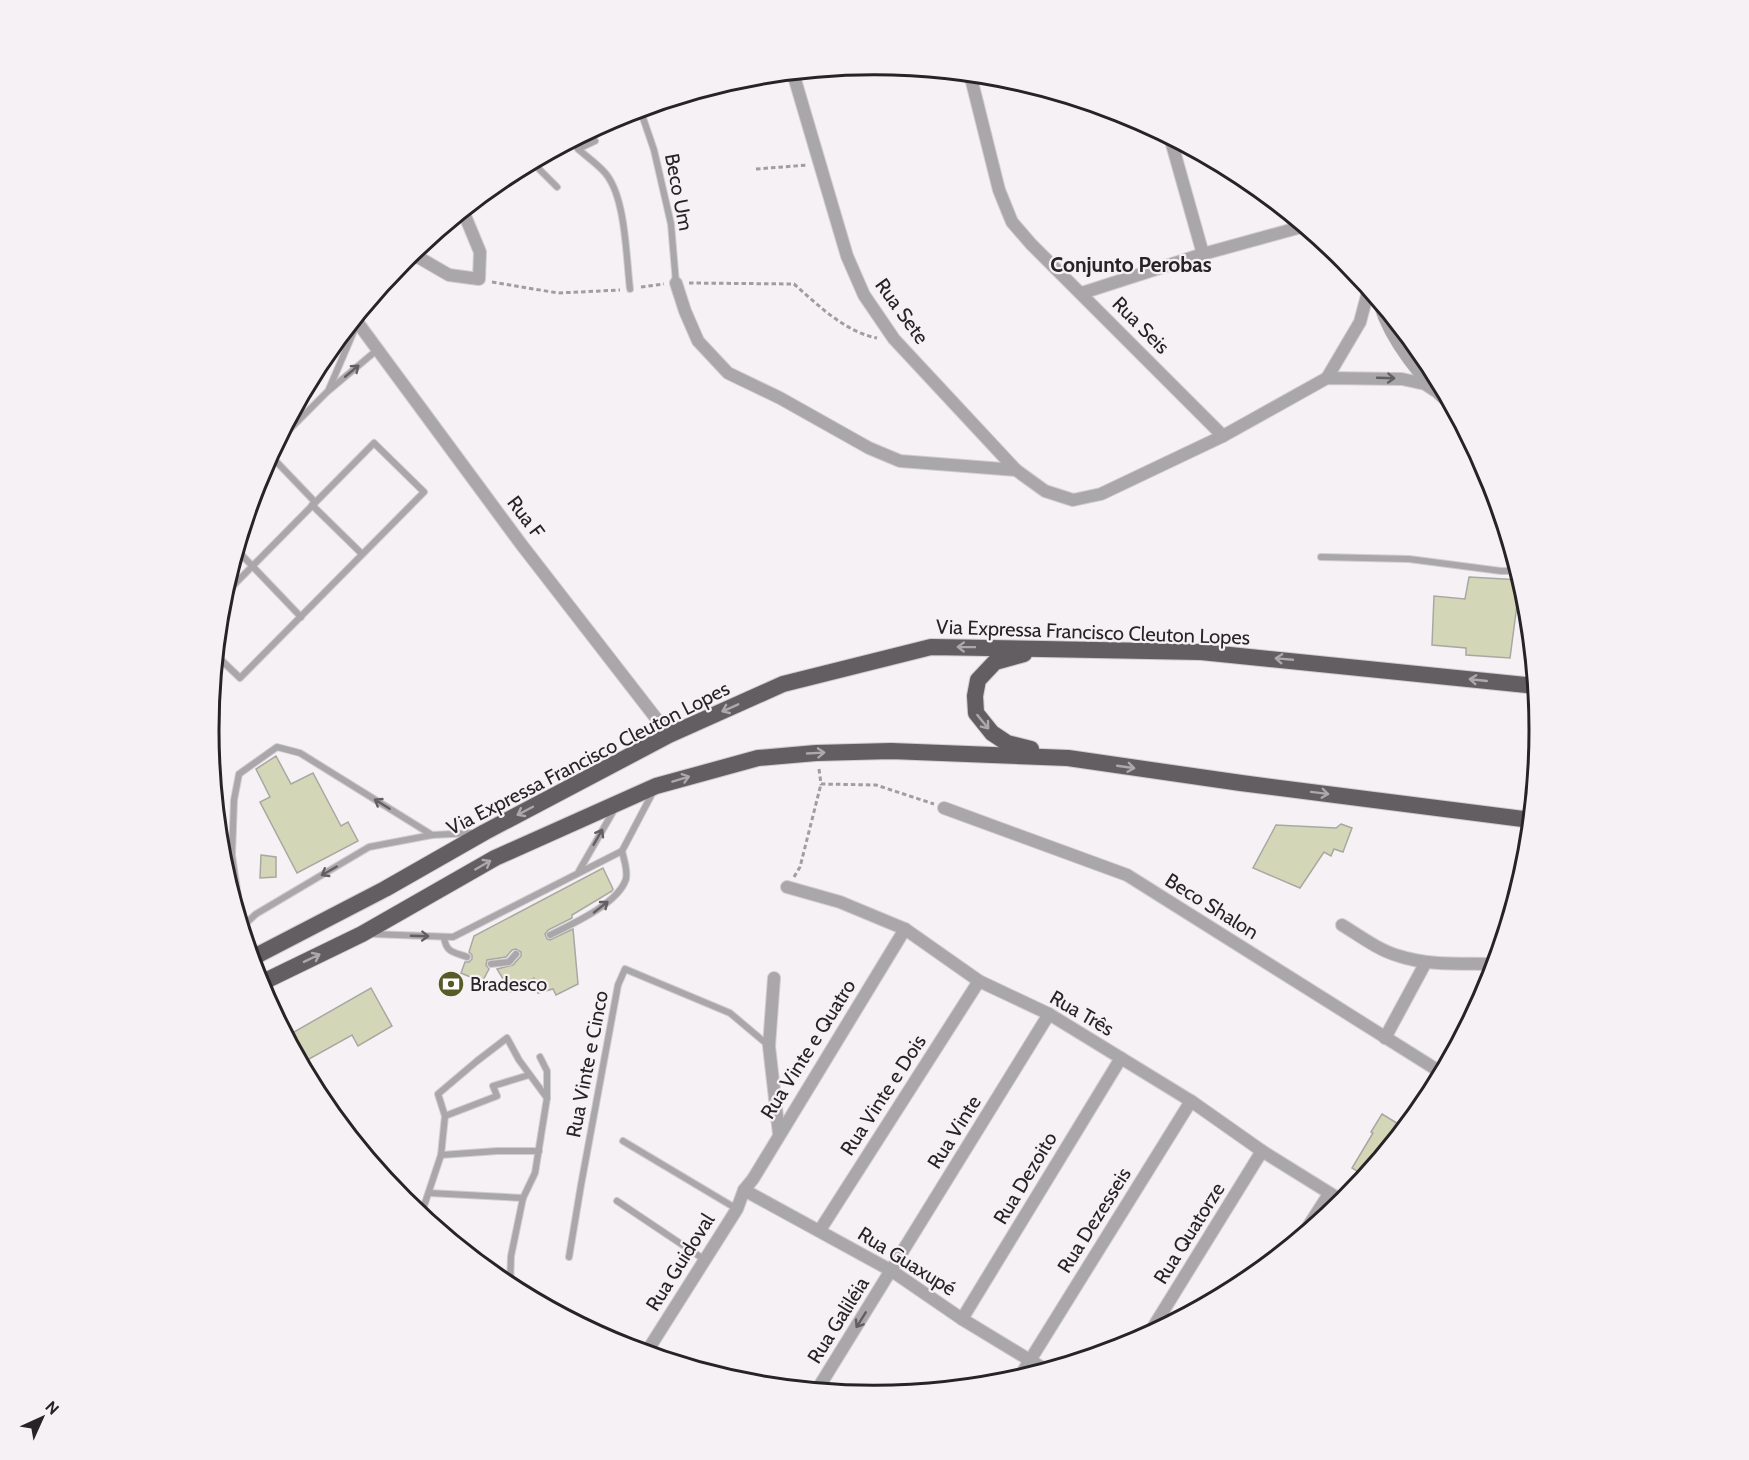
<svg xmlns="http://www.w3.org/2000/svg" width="1749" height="1460" font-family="Cabin,sans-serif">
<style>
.building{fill:#d4d7b7;stroke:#a8a8a3;stroke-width:1.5}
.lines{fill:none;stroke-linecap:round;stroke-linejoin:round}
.service-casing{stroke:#d1ccd0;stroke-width:8}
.minor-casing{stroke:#d1ccd0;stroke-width:14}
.tertiary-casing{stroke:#d1ccd0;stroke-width:16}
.trunk-casing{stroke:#d1ccd0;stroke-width:18}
.path{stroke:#a19da0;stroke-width:3;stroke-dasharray:4.5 3;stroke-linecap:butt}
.service{stroke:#a9a7a9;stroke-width:6}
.minor{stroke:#a9a7a9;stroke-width:12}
.tertiary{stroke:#a9a7a9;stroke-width:15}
.trunk{stroke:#625e62;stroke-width:16}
.oneway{stroke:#615f61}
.oneway2{stroke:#aca8ac}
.labels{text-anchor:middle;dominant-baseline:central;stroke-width:4.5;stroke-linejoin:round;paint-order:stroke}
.street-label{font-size:20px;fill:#262426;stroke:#f6f1f5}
.poi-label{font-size:20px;fill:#262426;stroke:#f6f1f5;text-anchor:start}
.neighbourhood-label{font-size:21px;font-weight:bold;fill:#262426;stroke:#f6f1f5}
.rim{fill:none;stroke:#262426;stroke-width:3}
</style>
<rect width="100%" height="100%" fill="#f6f1f5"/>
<g class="building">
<polygon points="1469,577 1521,580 1526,597 1518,597 1510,658 1466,655 1466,648 1432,645 1434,596 1465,599"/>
<polygon points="276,756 291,784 313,773 341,826 348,822 358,841 297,873 260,802 270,797 256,769"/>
<polygon points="1341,824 1352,828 1343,852 1334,849 1331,856 1324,852 1300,888 1253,868 1276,825 1336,828"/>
<polygon points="261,855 276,857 276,877 260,878"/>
<polygon points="603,868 613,889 612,891 572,915 572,918 548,930 545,934 547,939 550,940 573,929 578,984 556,995 553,989 538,993 534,978 511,992 497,969 513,965 521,956 521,952 516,949 512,950 506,957 487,960 486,965 489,969 482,982 461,973 465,962 469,962 472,959 472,955 469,952 474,936"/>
<polygon points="371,988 392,1026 358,1046 352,1035 302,1063 287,1036"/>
<polygon points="1382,1114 1405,1128 1365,1176 1352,1168 1373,1133 1371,1132"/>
</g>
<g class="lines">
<defs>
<g id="service">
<polyline points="640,109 654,150 671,224 676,283"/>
<path d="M588,132L595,141L578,149C587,157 599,165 606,174C626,199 626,257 630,289"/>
<polyline points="534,161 539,169 557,187"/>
<polyline points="329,389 357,324"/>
<polyline points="278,441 327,392 377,350"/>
<polyline points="270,455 315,502"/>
<polyline points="312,505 362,554"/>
<polyline points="237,550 301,617"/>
<polyline points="1321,557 1409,559 1501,571 1518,571"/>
<polyline points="216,655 240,678 424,492 374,443 223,596"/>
<polyline points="579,871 614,810"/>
<polyline points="242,925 232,855 234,800 239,774 277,747 300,753 432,835"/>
<polyline points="242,927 256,914 369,847 432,835 472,833"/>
<polyline points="372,934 453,937 622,851 653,792"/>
<path d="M550,935C572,924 618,904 626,879C628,870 624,860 622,851"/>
<path d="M444,937C446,953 454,952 467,957"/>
<polyline points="491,964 509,962 516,954"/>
<polyline points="445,1116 497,1096 493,1086 529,1075"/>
<polyline points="623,1141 737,1209"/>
<polyline points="441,1155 497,1151 539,1151"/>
<polyline points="429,1193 523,1198"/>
<polyline points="617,1201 705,1260"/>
<polyline points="421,1215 441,1155 445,1116 438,1094 477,1061 507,1038 519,1060 547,1098"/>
<polyline points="569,1257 581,1185 618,985 625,969 730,1013 768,1045"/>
<polyline points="510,1286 511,1256 523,1198 535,1173 547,1098 547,1071 540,1057"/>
</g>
<g id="minor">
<polyline points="793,73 847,256 864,295 894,339 1016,470 1045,491 1073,500 1101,494 1223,436 1327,378 1402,379 1425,384 1434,390"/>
<polyline points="970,74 999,190 1012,222 1031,244 1223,436"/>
<polyline points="1170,137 1203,254"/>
<polyline points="411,253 449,275 479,279 480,252 463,211"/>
<polyline points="676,283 685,311 698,341 728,373 780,398 869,448 900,461 1016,470"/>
<polyline points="1082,293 1203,254 1305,226"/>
<polyline points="355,319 521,544 669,735"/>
<polyline points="1327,378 1360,322 1369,288"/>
<polyline points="944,808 1127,875 1442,1073"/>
<polyline points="787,887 840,902 905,929 979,981 1049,1014 1191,1101 1262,1151 1344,1202"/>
<path d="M1342,925C1360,936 1378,950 1399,956C1429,966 1464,963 1496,964"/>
<polyline points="774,978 769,1046 779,1134"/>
<polyline points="1385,1038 1426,962"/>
<polyline points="744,1190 892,1271 962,1319 1046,1370"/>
<polyline points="820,1230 979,981"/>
<polyline points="1302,1236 1329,1194"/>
<polyline points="962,1319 1121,1058"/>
<polyline points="1149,1334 1262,1151"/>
<polyline points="646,1353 737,1209 744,1190 753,1179 905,929"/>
<polyline points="1019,1378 1191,1101"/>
<polyline points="817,1390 1049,1014"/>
</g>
<path id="tertiary" d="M1381,304C1392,340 1423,379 1451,403"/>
<g id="trunk">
<polyline points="1024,654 995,662 978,680 975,696 976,713 992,733 1007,743 1031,749"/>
<polyline points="252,958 385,889 485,832 669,735 783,684 931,647 1201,652 1536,686"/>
<polyline points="259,984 362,934 495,858 656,786 758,758 816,753 891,751 1068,758 1241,783 1531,820"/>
</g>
</defs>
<use href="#service" class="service-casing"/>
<use href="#minor" class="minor-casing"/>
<use href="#tertiary" class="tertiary-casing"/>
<use href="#trunk" class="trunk-casing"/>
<g class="path">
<polyline points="756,169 808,165"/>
<polyline points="492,282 558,293 620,290"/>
<path d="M689,283L794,284C818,305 845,332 877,338"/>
<polyline points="641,287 664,284"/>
<polyline points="819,769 821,784 876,785 934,804"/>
<polyline points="794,877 800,867 821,784"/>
</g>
<use href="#service" class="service"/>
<use href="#minor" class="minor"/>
<use href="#tertiary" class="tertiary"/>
<use href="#trunk" class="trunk"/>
</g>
<defs><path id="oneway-shaft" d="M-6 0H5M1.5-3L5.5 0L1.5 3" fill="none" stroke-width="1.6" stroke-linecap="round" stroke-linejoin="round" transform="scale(1.5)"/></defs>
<g class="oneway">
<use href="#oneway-shaft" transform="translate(352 371) rotate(-40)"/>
<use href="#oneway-shaft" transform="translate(1386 378) rotate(2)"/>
<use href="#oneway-shaft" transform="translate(382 804) rotate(-148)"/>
<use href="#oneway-shaft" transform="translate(598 837) rotate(-60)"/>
<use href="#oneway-shaft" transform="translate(329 871) rotate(150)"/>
<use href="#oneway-shaft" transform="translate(601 907) rotate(-38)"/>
<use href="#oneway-shaft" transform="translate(420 936) rotate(2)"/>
<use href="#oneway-shaft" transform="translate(861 1320) rotate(122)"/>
</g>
<g class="oneway2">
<use href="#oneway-shaft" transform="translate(966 647) rotate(-179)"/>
<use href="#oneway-shaft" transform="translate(1284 659) rotate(-175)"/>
<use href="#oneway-shaft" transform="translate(1478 680) rotate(-174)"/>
<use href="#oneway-shaft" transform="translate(730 708) rotate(156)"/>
<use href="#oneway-shaft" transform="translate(983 722) rotate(51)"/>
<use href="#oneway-shaft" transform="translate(816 753) rotate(-3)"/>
<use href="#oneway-shaft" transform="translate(1126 767) rotate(8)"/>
<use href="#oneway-shaft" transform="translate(681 779) rotate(-17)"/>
<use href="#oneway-shaft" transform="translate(1320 793) rotate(7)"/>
<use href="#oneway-shaft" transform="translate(525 811) rotate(152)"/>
<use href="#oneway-shaft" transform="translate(483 865) rotate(-30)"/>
<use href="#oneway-shaft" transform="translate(312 958) rotate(-26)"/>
</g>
<defs>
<symbol id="bank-disc" viewBox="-11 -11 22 22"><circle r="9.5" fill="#585b28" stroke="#f6f1f5"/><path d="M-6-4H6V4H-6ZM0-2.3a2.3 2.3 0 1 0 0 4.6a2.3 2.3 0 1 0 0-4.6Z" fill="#fff"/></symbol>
</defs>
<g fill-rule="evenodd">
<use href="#bank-disc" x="436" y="969" width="30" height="30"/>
</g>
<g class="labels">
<g class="street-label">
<text transform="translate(679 192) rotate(79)">Beco Um</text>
<text transform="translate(902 311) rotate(54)">Rua Sete</text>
<text transform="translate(1141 325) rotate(45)">Rua Seis</text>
<text transform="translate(526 517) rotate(53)">Rua F</text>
<text transform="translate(1093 632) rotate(2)">Via Expressa Francisco Cleuton Lopes</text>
<text transform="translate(588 758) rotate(-27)">Via Expressa Francisco Cleuton Lopes</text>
<text transform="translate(1212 906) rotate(32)">Beco Shalon</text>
<text transform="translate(1082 1013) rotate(30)">Rua Três</text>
<text transform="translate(808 1049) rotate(-58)">Rua Vinte e Quatro</text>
<text transform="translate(587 1064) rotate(-79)">Rua Vinte e Cinco</text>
<text transform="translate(883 1095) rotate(-57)">Rua Vinte e Dois</text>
<text transform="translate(954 1132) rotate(-58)">Rua Vinte</text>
<text transform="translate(1025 1178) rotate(-59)">Rua Dezoito</text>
<text transform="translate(1094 1220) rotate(-58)">Rua Dezesseis</text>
<text transform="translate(1189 1233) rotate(-58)">Rua Quatorze</text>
<text transform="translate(907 1261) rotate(32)">Rua Guaxupé</text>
<text transform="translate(680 1262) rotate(-58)">Rua Guidoval</text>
<text transform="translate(838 1320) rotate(-58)">Rua Galiléia</text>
</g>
<g class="poi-label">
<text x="470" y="984">Bradesco</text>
</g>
<g class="neighbourhood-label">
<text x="1131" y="264">Conjunto Perobas</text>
</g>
</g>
<path d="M0 0H1749V1460H0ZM219 730a655 655 0 1 1 1310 0a655 655 0 1 1-1310 0Z" fill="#f6f1f5" fill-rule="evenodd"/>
<path class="rim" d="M219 730a655 655 0 1 1 1310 0a655 655 0 1 1-1310 0Z"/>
<g transform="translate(42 1418) rotate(45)" stroke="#f6f1f5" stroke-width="4.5" paint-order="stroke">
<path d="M0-4.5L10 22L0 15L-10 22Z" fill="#262426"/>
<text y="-9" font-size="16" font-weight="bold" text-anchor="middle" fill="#262426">N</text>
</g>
</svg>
